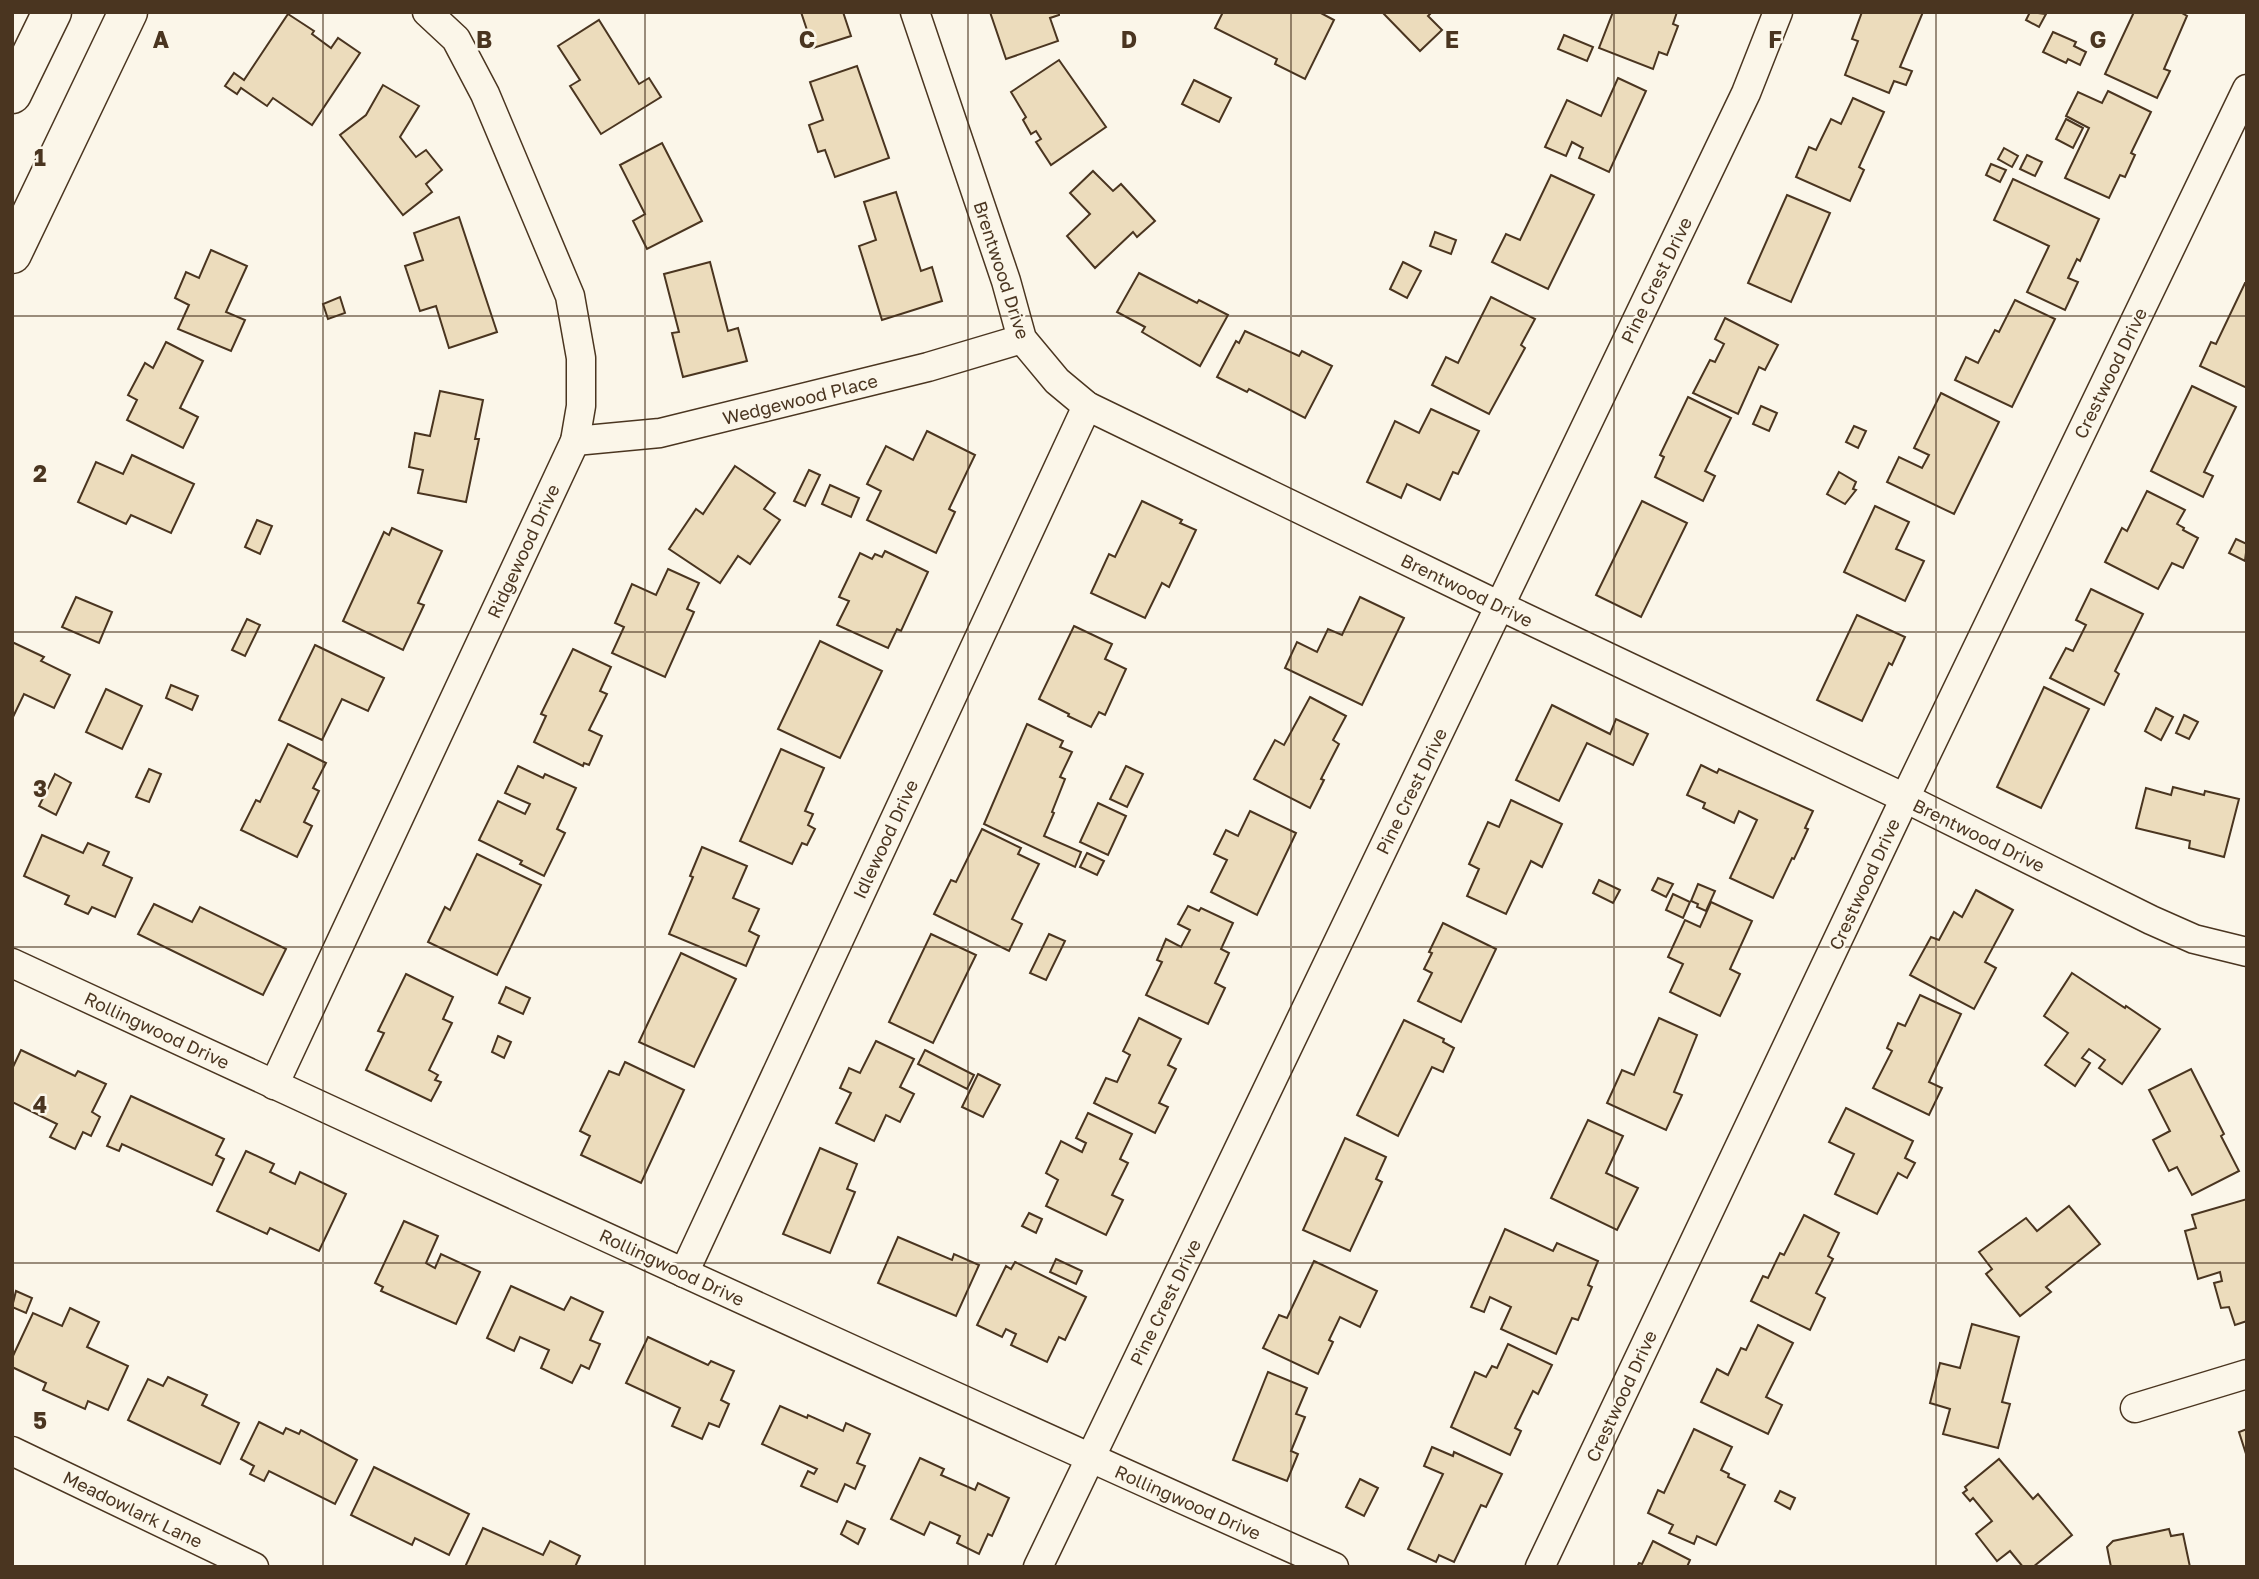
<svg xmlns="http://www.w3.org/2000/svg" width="2259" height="1579" font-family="'Golos Text',sans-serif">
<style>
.building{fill:#ecdcbc;stroke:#4a3520;stroke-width:2}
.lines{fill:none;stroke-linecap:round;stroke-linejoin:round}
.street-casing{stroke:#4a3520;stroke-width:31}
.highway-casing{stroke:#4a3520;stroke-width:41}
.street{stroke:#fbf6e9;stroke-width:28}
.highway{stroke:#fbf6e9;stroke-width:38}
.grid{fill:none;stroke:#4a3520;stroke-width:2;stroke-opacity:0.55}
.labels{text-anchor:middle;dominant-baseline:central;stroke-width:5;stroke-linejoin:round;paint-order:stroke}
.street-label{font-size:18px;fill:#4a3520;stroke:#fbf6e9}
.grid-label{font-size:23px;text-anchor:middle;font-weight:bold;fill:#4a3520;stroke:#fbf6e9;stroke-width:5;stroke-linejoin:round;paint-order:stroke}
</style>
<rect width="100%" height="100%" fill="#fbf6e9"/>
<g class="building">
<polygon points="801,12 843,12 851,36 813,48"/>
<polygon points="990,12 1059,12 1059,15 1050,18 1058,41 1006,59"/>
<polygon points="1223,12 1319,12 1334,20 1305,79 1275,64 1277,59 1215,28"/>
<polygon points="1382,12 1432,12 1428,16 1442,30 1420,51"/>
<polygon points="1613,12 1677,12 1673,24 1678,26 1667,55 1659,52 1653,69 1599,48"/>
<polygon points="1862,12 1923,12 1900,67 1912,71 1906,85 1894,81 1889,93 1845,75 1858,41 1852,39"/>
<polygon points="2030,12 2046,14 2039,27 2026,20"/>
<polygon points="2134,12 2180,12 2187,16 2164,69 2170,71 2157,98 2105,74"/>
<polygon points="288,14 314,31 312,34 331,48 338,38 360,53 312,125 273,98 267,106 241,88 237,94 225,86 234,73 244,80"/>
<polygon points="599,20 639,84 649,78 661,97 601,134 570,86 580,80 558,46"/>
<polygon points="2053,32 2076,42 2074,46 2086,52 2080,65 2068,59 2066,63 2043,52"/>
<polygon points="1564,35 1593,47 1587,61 1558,49"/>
<polygon points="1059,60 1106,127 1051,165 1036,142 1041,139 1036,131 1031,134 1023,120 1026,117 1011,92"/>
<polygon points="857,66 889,158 835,177 825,150 818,152 809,125 823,120 810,82"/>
<polygon points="1618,78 1646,91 1609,172 1579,158 1583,148 1572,142 1566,156 1545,147 1567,100 1601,116"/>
<polygon points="1194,80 1231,98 1219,122 1182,104"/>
<polygon points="383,85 419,106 400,137 416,157 426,150 442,170 426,184 432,192 403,215 340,135 366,115"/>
<polygon points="2108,91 2151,112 2131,153 2135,155 2125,177 2120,175 2109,198 2065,178 2089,128 2066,116 2078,92 2102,103"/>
<polygon points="1853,98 1884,112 1859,167 1864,170 1850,201 1796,177 1809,147 1816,150 1831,119 1841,124"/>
<polygon points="2066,119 2083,128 2073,148 2056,139"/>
<polygon points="662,143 702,221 647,249 633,221 645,214 620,165"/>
<polygon points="2004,148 2018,156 2012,167 1998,159"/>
<polygon points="2027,155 2042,162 2035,176 2020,169"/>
<polygon points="1991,164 2006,170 2000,182 1986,175"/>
<polygon points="1093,171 1113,191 1121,184 1155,221 1137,237 1133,232 1095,268 1067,236 1090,214 1070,193"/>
<polygon points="1551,175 1594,195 1548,289 1492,262 1506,234 1520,240"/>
<polygon points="2013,179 2099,219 2080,261 2077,259 2068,278 2078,282 2065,310 2027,292 2049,246 1994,220"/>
<polygon points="896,192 921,271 932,267 942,301 882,320 859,246 876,240 864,202"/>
<polygon points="1787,195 1830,213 1791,302 1748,283"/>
<polygon points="459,217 497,332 449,348 436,306 420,311 405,266 423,260 414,233"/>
<polygon points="1435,232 1456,240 1451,254 1430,246"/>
<polygon points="211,250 247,266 226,312 245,320 231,351 178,329 189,305 175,298 186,272 199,278"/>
<polygon points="710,262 728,331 738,328 747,361 683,377 672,333 679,332 664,274"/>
<polygon points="1403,262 1421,271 1407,298 1390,289"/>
<polygon points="1139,273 1197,303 1199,300 1228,315 1200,366 1142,332 1145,327 1117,312"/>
<polygon points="2245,283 2247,283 2247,388 2200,366 2211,342 2216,344"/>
<polygon points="340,297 345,313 328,319 323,304"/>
<polygon points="1491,297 1535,319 1521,345 1525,348 1489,414 1432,385 1446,357 1458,363"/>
<polygon points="2015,300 2055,319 2012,407 1955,380 1966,357 1978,363 1995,330 1999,332"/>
<polygon points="1725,318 1778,345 1765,370 1759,367 1738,414 1693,393 1710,360 1715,362 1724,344 1715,339"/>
<polygon points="1245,331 1299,356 1302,351 1332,366 1305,418 1249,389 1247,392 1217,377 1236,341 1239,343"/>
<polygon points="166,342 203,361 180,408 198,417 183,448 127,420 137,400 128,395 145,363 153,368"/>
<polygon points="2192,386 2236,407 2204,472 2213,476 2203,497 2151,471"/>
<polygon points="440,391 483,400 475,439 479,439 466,502 418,493 423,470 409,467 415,433 430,436"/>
<polygon points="1941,393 1999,422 1954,514 1887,482 1899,457 1922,468 1929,455 1914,448"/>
<polygon points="1688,397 1731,418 1705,471 1715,476 1703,501 1655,477 1664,457 1660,455"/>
<polygon points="1761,406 1777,413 1769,431 1753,424"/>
<polygon points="1431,409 1479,431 1458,474 1453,472 1440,500 1407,484 1401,498 1367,482 1395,421 1419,433"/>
<polygon points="1854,426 1866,431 1858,448 1846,442"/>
<polygon points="927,431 975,455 949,509 955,512 936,553 867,520 881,491 867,484 886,446 913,460"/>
<polygon points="132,455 194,484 171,533 131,515 126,524 78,502 96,462 123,474"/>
<polygon points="735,466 775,493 764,509 780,520 750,564 738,556 720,583 669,549 696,509 703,514"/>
<polygon points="809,470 820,475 805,506 794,501"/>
<polygon points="1839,472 1856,482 1853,489 1856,490 1845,504 1827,494"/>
<polygon points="830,485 859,498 851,517 822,504"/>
<polygon points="2147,491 2185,510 2177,524 2184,528 2183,530 2198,538 2183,568 2172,563 2158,589 2105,562 2122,528 2127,531"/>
<polygon points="1142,501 1182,520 1180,523 1196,530 1169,587 1162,583 1145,618 1091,593 1109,554 1115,557"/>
<polygon points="1642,501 1687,523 1641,617 1596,595"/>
<polygon points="1875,506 1909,522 1896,549 1924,561 1905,601 1844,572"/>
<polygon points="257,520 272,526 260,554 245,547"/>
<polygon points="392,528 442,551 418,603 424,605 403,650 343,621 384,532 389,535"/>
<polygon points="2236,539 2247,544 2245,561 2229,553"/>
<polygon points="885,551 928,572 901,631 897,629 888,648 837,625 849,601 839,597 860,553 872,559 875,554 882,557"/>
<polygon points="668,569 699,583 687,609 694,612 665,677 612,653 624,627 615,623 632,584 656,595"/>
<polygon points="2091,589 2143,614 2115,671 2119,674 2104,705 2050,678 2066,648 2073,651 2086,625 2076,620"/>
<polygon points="76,597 112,612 99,643 62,627"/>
<polygon points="1360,597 1404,618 1362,705 1285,668 1297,642 1317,652 1328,629 1342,635"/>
<polygon points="1857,615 1905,637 1892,665 1889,663 1862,721 1817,700"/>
<polygon points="247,619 260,625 245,656 232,650"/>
<polygon points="1074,626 1112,644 1105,659 1126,669 1105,715 1099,712 1091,727 1068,716 1069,714 1039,699"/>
<polygon points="820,641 882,671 840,758 778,729"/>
<polygon points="12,642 44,657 41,661 70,675 54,708 24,694 12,719"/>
<polygon points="315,645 384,678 368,711 342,699 322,740 279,720"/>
<polygon points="573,649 611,667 600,691 607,694 589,730 602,736 589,765 584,763 583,766 534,742 546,716 541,714"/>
<polygon points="171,685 198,696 192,710 166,698"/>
<polygon points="2044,687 2089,709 2041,808 1997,787"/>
<polygon points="106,689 142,706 122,749 86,732"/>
<polygon points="1310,697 1346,716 1333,740 1339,744 1321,779 1324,780 1310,808 1254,779 1275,740 1284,745"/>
<polygon points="1552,705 1610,734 1616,719 1648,734 1633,765 1587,743 1559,801 1516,780"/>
<polygon points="2156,708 2173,717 2161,740 2145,731"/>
<polygon points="2184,715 2198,722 2189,739 2176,733"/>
<polygon points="1027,724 1063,741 1060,747 1072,752 1060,777 1065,779 1052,812 1054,813 1044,836 1081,852 1075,867 984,824"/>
<polygon points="288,744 326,763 313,788 319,791 304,822 312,826 297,857 241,830 256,800 260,802"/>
<polygon points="781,749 824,768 805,811 813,814 808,825 815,829 807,845 802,843 792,864 740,841"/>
<polygon points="1701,765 1717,773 1719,769 1813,811 1805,828 1808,829 1794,859 1792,858 1773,898 1730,878 1757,820 1739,811 1734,823 1703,808 1705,803 1687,795"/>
<polygon points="518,766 543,778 545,774 576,788 557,829 565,833 544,876 520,864 522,861 479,840 498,801 525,814 530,804 505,793"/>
<polygon points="1126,766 1143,774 1127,807 1110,799"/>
<polygon points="149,769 161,774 149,802 136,797"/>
<polygon points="55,774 71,783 56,815 39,806"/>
<polygon points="2173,787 2204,795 2205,791 2239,799 2224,857 2189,848 2190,841 2136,828 2146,788 2171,795"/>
<polygon points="1511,800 1562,824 1542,867 1531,861 1506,914 1467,896 1479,869 1469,864 1488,822 1499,827"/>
<polygon points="1098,803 1126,816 1108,855 1080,842"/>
<polygon points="1250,811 1296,833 1257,915 1211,892 1227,860 1214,854 1226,830 1238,836"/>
<polygon points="982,829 1021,848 1018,854 1039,864 1012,919 1022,924 1009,951 934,914 951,880 956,882"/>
<polygon points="42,835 83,853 88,843 109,852 103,865 132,878 115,917 92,907 88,914 65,904 69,896 24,876"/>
<polygon points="702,847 747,866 733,898 759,909 749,931 759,936 746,966 669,934 693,877 690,876"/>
<polygon points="1087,853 1104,861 1097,875 1080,867"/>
<polygon points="477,854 541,885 497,975 428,942 445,907 450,910"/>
<polygon points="1658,878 1673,884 1666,897 1652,890"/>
<polygon points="1599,880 1620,890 1613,903 1593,893"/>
<polygon points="1698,884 1715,891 1706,911 1697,907 1698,904 1691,901"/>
<polygon points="1976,890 2013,910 1985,962 1996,968 1974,1009 1910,975 1931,937 1939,940 1954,912 1962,917"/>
<polygon points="1673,894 1690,902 1683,918 1666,910"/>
<polygon points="1711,902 1752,921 1730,969 1740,974 1720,1016 1670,992 1683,964 1668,957 1685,920 1700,927"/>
<polygon points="154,904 192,922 200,907 286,949 263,995 138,934"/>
<polygon points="1188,906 1199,911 1201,908 1233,923 1221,949 1229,953 1215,983 1225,988 1208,1024 1146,995 1162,962 1157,960 1166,939 1181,947 1190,930 1178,924"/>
<polygon points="1443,923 1496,949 1461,1022 1418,1001 1432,973 1424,969 1432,953 1429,952"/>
<polygon points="931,934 976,955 933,1043 889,1022"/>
<polygon points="1049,934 1065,941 1046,980 1030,973"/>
<polygon points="681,953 736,979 694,1067 639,1042"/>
<polygon points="2072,973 2125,1008 2126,1006 2160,1029 2122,1084 2099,1068 2105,1060 2089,1049 2082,1058 2090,1063 2075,1086 2045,1065 2068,1033 2044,1016"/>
<polygon points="406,974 453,997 443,1019 452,1023 429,1070 438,1075 435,1080 441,1082 431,1101 366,1070 384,1033 378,1031"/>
<polygon points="506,987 530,998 523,1014 499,1003"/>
<polygon points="1920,995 1961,1014 1929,1082 1942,1088 1929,1115 1873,1088 1892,1051 1887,1048 1898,1023 1905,1026"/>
<polygon points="1139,1018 1181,1039 1168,1065 1176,1069 1159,1103 1168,1107 1155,1133 1094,1103 1106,1078 1117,1082 1130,1055 1123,1051"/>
<polygon points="1659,1018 1697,1035 1674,1092 1682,1095 1666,1130 1607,1103 1622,1070 1634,1075"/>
<polygon points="1404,1020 1444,1039 1443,1042 1454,1048 1443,1072 1432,1067 1398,1136 1357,1115"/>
<polygon points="498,1036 511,1042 504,1058 492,1052"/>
<polygon points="876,1041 914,1059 900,1087 914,1094 900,1122 886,1115 874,1141 836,1123 851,1093 840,1088 849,1068 860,1073"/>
<polygon points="21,1050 75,1076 78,1071 106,1084 92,1112 100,1117 91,1136 83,1132 75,1149 50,1137 57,1124 12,1102 12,1069"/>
<polygon points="925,1050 974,1075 967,1089 918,1064"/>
<polygon points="625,1062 684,1090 641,1183 581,1155 590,1136 580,1131 609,1071 619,1075"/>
<polygon points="2191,1069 2224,1134 2221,1136 2239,1171 2192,1195 2177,1167 2169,1171 2153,1140 2170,1131 2149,1090"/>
<polygon points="978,1074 1000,1085 983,1117 962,1107"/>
<polygon points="131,1096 224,1139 216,1155 224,1159 212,1185 122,1144 119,1151 107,1146"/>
<polygon points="1846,1108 1913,1141 1905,1158 1915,1163 1907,1178 1898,1173 1877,1214 1835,1194 1854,1154 1829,1142"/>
<polygon points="1088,1113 1132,1134 1120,1159 1128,1163 1112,1195 1123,1200 1106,1235 1046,1206 1058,1180 1046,1173 1061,1141 1082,1152 1086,1143 1076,1138"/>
<polygon points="1588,1120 1623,1136 1606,1173 1638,1188 1617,1230 1551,1198"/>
<polygon points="1345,1138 1386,1157 1376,1179 1382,1182 1350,1251 1303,1230"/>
<polygon points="820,1148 857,1164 847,1189 855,1192 830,1253 783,1234"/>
<polygon points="246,1151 274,1164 270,1172 295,1184 300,1172 346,1194 319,1251 270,1228 267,1234 217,1211"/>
<polygon points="2247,1199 2247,1321 2235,1325 2229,1307 2221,1308 2214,1283 2222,1281 2220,1272 2198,1279 2185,1231 2196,1228 2192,1215"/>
<polygon points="2069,1206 2100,1244 2046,1287 2051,1292 2020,1316 1986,1274 1992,1269 1979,1252 2026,1218 2037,1231"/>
<polygon points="1029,1213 1042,1219 1036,1233 1022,1226"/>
<polygon points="1804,1215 1839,1233 1828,1256 1833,1259 1816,1293 1825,1298 1810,1330 1751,1301 1763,1276 1768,1278 1780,1253 1784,1255"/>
<polygon points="404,1221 438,1236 426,1263 435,1268 441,1254 480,1272 456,1324 381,1291 383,1287 375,1283"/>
<polygon points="1505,1229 1553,1251 1557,1243 1598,1261 1588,1285 1592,1287 1578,1320 1572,1318 1556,1354 1501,1329 1511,1307 1490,1297 1484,1312 1471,1307"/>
<polygon points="898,1237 952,1260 954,1254 979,1265 956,1316 878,1283"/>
<polygon points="1056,1259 1082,1271 1076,1284 1050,1272"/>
<polygon points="1314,1261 1377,1291 1360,1327 1340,1317 1329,1340 1333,1342 1318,1374 1263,1348 1279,1315 1287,1318"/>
<polygon points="1015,1262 1086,1297 1065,1340 1059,1337 1047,1362 1011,1345 1016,1334 1006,1329 1002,1337 977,1325 1006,1266 1011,1269"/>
<polygon points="511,1286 564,1310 571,1297 603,1312 590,1340 600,1344 589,1369 581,1365 572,1383 541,1368 549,1350 520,1337 514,1351 487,1338"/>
<polygon points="16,1291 32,1298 26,1313 12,1307"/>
<polygon points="70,1308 99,1322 87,1347 128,1366 108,1410 88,1401 85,1409 43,1390 46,1383 12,1367 12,1358 33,1313 62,1326"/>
<polygon points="1972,1324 2019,1337 2002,1402 2010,1404 1998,1448 1943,1434 1950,1409 1930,1403 1940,1363 1960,1368"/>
<polygon points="1758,1325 1793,1343 1766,1397 1782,1405 1768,1434 1701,1402 1717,1369 1728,1375 1741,1348 1746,1350"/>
<polygon points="648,1337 708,1365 711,1361 734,1371 721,1400 729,1404 719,1427 709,1423 702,1439 672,1426 680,1408 626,1383"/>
<polygon points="1508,1344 1552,1365 1538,1394 1533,1391 1515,1428 1521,1431 1510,1455 1451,1427 1475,1372 1486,1377 1492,1366 1497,1368"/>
<polygon points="1268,1372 1307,1388 1296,1414 1305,1417 1291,1451 1298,1454 1287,1481 1233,1460"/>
<polygon points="168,1377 207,1395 202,1405 239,1423 220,1464 128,1420 148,1379 163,1386"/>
<polygon points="780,1406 807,1418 808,1415 843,1431 846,1423 870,1434 857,1463 865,1466 855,1489 845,1484 837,1502 801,1486 808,1471 814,1474 817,1469 762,1444"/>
<polygon points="259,1422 283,1434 286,1428 299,1434 301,1430 357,1460 335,1504 269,1471 264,1481 250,1474 254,1466 241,1459"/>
<polygon points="1694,1429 1732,1447 1721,1470 1729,1474 1728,1477 1745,1485 1716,1545 1697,1536 1694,1544 1669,1533 1673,1525 1648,1513 1658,1490 1664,1493"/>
<polygon points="2247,1429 2247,1457 2239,1432"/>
<polygon points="1432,1447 1453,1456 1454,1452 1502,1474 1486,1507 1481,1505 1454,1562 1439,1555 1436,1562 1408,1549 1443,1474 1424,1466"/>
<polygon points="920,1458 944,1469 941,1475 975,1490 978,1483 1009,1498 992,1536 988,1534 979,1554 957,1543 960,1536 930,1522 924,1535 891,1519"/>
<polygon points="1999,1459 2033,1499 2038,1494 2072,1535 2033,1567 2023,1567 2010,1551 1997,1561 1976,1534 1992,1521 1973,1498 1970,1501 1963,1493 1967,1490 1965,1487"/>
<polygon points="374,1467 469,1514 449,1555 415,1538 412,1545 351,1515"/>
<polygon points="1360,1479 1378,1488 1364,1516 1346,1507"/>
<polygon points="1780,1491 1795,1498 1790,1509 1775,1501"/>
<polygon points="847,1521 865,1529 858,1544 841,1534"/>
<polygon points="483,1528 543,1555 550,1541 580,1556 575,1567 465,1567"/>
<polygon points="2169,1529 2171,1536 2183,1534 2190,1567 2111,1567 2107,1547 2113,1541"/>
<polygon points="1653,1541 1690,1560 1687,1567 1637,1567 1639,1563 1642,1564"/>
</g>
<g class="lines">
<defs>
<g id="street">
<polyline points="915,12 1006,281 1022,339 1057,381 1087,406 1500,606 1905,798 2151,920 2194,939 2247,952"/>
<polyline points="575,441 660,433 928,367 1022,339"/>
<path d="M12,963C452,1167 892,1370 1334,1567"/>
<polyline points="274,1085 575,441 581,406 581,358 570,296 485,94 456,39 427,12"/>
<polyline points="684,1273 1087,406"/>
<polyline points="2135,1408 2247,1374"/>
<polyline points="12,1451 254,1567"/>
<polyline points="1038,1567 1746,93 1778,12"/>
<polyline points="1540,1567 1905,798 2247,89"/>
</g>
<g id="highway">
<polyline points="12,94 52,12"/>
<polyline points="12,254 128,12"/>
</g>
</defs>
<use href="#street" class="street-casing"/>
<use href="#highway" class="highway-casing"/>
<use href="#street" class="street"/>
<use href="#highway" class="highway"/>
</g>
<path class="grid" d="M323,12V1567M645,12V1567M968,12V1567M1291,12V1567M1614,12V1567M1936,12V1567M12,316H2247M12,632H2247M12,947H2247M12,1263H2247"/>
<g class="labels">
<g class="street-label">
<text transform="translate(1002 270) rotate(72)">Brentwood Drive</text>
<text transform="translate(1656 280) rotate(-64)">Pine Crest Drive</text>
<text transform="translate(2110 373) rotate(-64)">Crestwood Drive</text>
<text transform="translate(800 399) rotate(-14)">Wedgewood Place</text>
<text transform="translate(523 551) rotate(-65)">Ridgewood Drive</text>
<text transform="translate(1467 590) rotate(26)">Brentwood Drive</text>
<text transform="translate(1411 791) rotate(-64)">Pine Crest Drive</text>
<text transform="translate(1979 835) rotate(26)">Brentwood Drive</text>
<text transform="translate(885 839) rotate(-65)">Idlewood Drive</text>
<text transform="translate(1864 884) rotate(-65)">Crestwood Drive</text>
<text transform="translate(157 1030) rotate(25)">Rollingwood Drive</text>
<text transform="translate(672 1267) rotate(25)">Rollingwood Drive</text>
<text transform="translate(1165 1302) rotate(-64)">Pine Crest Drive</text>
<text transform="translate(1621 1396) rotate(-65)">Crestwood Drive</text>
<text transform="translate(1188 1502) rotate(24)">Rollingwood Drive</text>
<text transform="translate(133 1509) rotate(26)">Meadowlark Lane</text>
</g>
</g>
<g class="grid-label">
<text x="161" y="48">A</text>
<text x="484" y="48">B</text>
<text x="807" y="48">C</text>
<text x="1129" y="48">D</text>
<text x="1452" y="48">E</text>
<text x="1775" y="48">F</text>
<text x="2098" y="48">G</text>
<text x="40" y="166">1</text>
<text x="40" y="482">2</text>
<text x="40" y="797">3</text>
<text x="40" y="1113">4</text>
<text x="40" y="1429">5</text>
</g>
<rect width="2259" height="1579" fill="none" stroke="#4a3520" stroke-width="28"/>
</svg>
